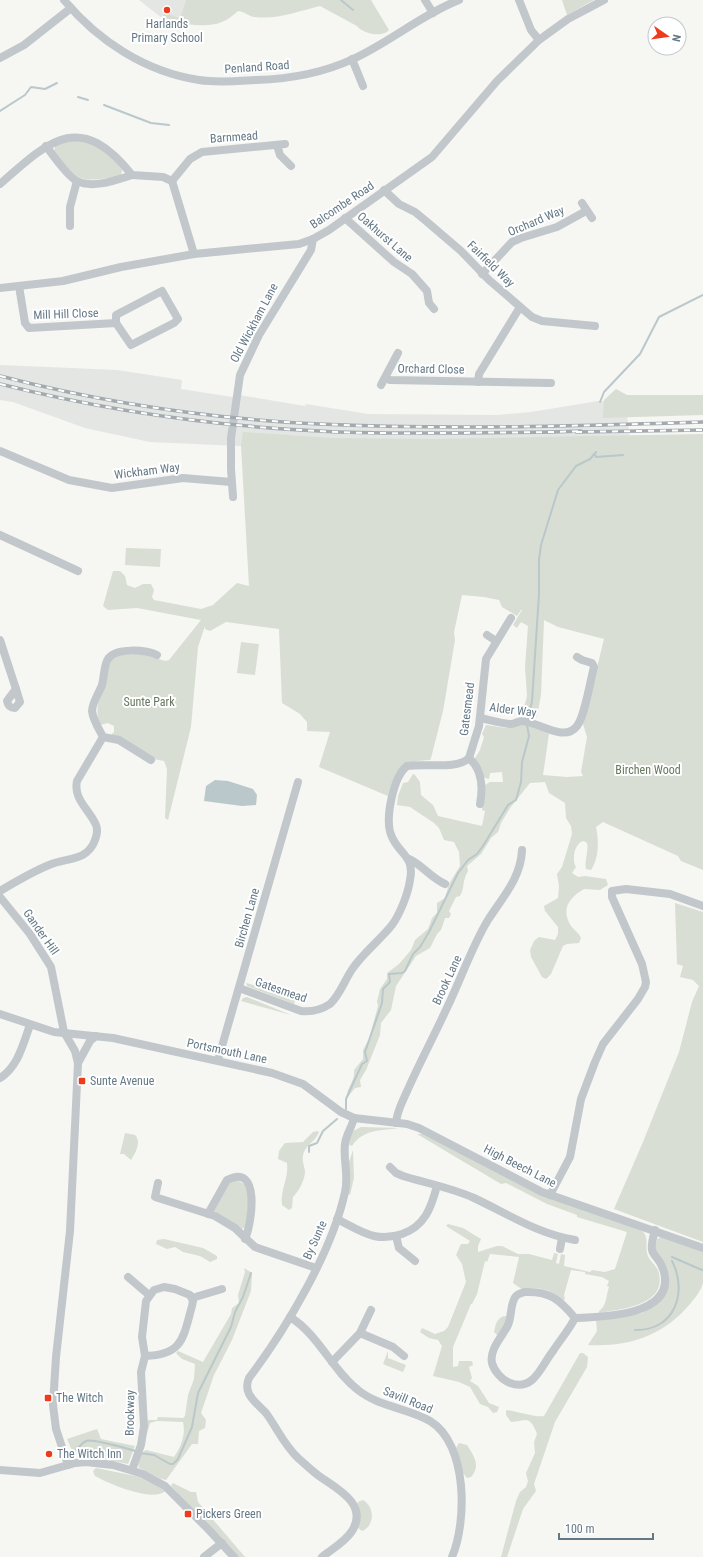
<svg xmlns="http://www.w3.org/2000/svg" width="703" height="1557" font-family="'Roboto Condensed',sans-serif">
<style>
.built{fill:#e4e6e4}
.green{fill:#d8ded3}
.water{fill:#bac8cb}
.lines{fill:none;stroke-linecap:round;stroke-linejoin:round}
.stream{stroke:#bac8cb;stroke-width:2}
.minor{stroke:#c1c7ca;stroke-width:8}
.rail-casing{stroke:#a2aaaf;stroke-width:3.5}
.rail{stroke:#fff;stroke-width:2;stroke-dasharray:6;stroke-linecap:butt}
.poi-dot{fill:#ed3b1c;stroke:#fff;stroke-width:1.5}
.labels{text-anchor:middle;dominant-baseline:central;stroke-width:4;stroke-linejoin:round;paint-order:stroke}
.poi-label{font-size:12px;fill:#647986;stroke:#fff;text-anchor:start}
.street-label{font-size:12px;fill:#647986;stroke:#fff}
.park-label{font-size:12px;fill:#66775f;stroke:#fff}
</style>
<rect width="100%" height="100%" fill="#f6f6f3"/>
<g class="built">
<polygon points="139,0 186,0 180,18 165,14 162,18"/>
<polygon points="0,365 117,370 182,380 181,389 232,397 239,395 305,406 306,404 368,414 497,415 531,412 598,401 625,402 632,453 310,449 150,442 85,428 13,402 0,400"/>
</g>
<g class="green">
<path d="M186,0H371L389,30C383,38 363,34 357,26L320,6C299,11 276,20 255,17C249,17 246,12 238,11C224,24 214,26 195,25C190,25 185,23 180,25L162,18L165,13L180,18Z"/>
<polygon points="562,0 594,0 567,15"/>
<path d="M80,139L94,144L123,167L121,175L118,177C77,182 80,182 54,152L55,145Z"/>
<polygon points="616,389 627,395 703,395 703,415 603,418 604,400"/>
<path d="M243,432L332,438L432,439L703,434V870L681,861L678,856L603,822L596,827C599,841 599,858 591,870L586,869C584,860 589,852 587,843L584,841C575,842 571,859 576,867L572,873L578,877L585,876L606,879L608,885L600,890L584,889C570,897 560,909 571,926C574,930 579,933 581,938L579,943L567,944L563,946L551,974L546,979L542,977L531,957L530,950L534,941L539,937L555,940L558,934V927L545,911L544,906L558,898L559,886L557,874L562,867L572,834L571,826L566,818L565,803L549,793L545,782L530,783L510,808L501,823L498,832L491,838L481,854L467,866L468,871C462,881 465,887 460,896L456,897L449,911L451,914L449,918H445L441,930L437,934L430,948L416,956L396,986L391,1010L381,1023L380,1035L366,1070L360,1080L361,1087L355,1088L347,1098C345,1090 356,1080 354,1070L363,1059V1050L369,1039L378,1006L377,1001L380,989L387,979V973L399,964L411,950L415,940L428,929L432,918L437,913V903L445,898L449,884L460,866L459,852L454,842L444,840L439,828L434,823L410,807L397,805L398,796L403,783L408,782L413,774L415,775L420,782L421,795L433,805L438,816L482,826L485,811L482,810L485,785L490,782H503L502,772L490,773L489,779L482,777L474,760L480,750L484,737L482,734L486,725L506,728L525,724L549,734L543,775L567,777L583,776L581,772L587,737L583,724L604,639L558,627L544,620L541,695L537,716L534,719L522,715L527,696L525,667L528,626L521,622L517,628L513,625L522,610H521L517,616L502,607L499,600L484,597L462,595L454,632L455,640L443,711L431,758L430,760C402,761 395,769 388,796L319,767L330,732L307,731V722L300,714L282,703L279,629L226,622L210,631L205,629V626L198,647L191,727L168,820L165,818L167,769L164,761L154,759L111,735L114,732V726L108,723L100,725C91,702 108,688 108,664L116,655L143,654L165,661L169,660L201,620L137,608L108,610L103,606L113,571H120L125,576L127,585L135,588L143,584H151L154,590L152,597L154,600L201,609L213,605L237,583L249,586L241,446Z"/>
<polygon points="126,548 161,549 160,567 125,565"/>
<polygon points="241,642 259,644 255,675 237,673"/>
<polygon points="675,903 703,912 703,1242 614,1209 643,1142 679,1052 692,1002 699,986 693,980 680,977 683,966 677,964"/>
<polygon points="246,983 296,997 294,1004 247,986"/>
<polygon points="247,997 291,1015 241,1001 243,998"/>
<path d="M361,1127L399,1128C380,1131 363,1129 352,1146L348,1144L353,1131Z"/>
<path d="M317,1131L319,1132C316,1141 307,1144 304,1152C301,1159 304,1165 305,1171C305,1180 299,1191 293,1197L292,1208L289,1210L282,1205C280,1189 289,1179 287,1163L278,1159L279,1151L285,1143L303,1142L313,1132Z"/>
<path d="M125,1133L135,1135C142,1142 135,1154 131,1160L124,1154H120Z"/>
<path d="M417,1134H422L488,1167L642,1231C650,1237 644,1247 648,1256C651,1263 658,1266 659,1274C666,1306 620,1309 600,1313L599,1314V1311C607,1306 606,1295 609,1287L607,1286L609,1281L602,1277L585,1274V1272L571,1270L564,1295L565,1299L563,1301C551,1289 539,1286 523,1290L513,1283L519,1257L490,1254L487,1262L485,1261L477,1294L472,1304H471L453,1347V1367L458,1366L459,1361H472L473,1365L469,1367L472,1378L470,1381L478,1386L489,1403L499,1407L497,1412L493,1413L488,1407L480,1404L470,1387L459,1382L433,1376L442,1346L438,1340L429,1338L420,1332L422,1328L435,1334L444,1331L448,1327L466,1282L462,1264L456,1255L461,1244H468L470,1241L446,1226L448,1224L463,1228L481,1239L478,1246V1252L497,1246H502L518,1254H529L552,1260L554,1253L558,1254L556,1263L559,1264L561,1254L565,1255L564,1266L590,1272L592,1270L605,1272L615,1269L627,1232L577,1217V1215L547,1204L506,1183L501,1184Z"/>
<polygon points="353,1150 354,1178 350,1195 348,1194 349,1162"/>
<polygon points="231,1181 238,1181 246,1185 249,1194 246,1226 242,1229 214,1211"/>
<path d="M663,1236L703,1252C703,1262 703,1274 703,1283C701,1291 695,1298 690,1304C663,1336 629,1347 588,1345L597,1331L596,1320L642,1313L649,1309L666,1287L655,1250L657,1239Z"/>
<polygon points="164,1239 203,1248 217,1256 217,1259 210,1262 200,1256 183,1252 175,1247 167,1249 156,1244 157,1240"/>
<path d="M244,1268L252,1273L251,1291L232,1340L214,1375L201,1413L206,1420L205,1428L199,1431L198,1444H192L166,1480C159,1479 147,1471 139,1468C137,1463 141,1452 146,1450L174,1457C181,1447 186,1434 183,1422L157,1421L150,1423L147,1434L148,1420H157L158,1417L183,1418L185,1416L188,1395L194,1379L195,1364L182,1359L176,1353L178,1351L203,1362L231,1314L232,1308L239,1303L238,1295L245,1272Z"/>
<path d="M504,1316L508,1317L499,1335H497L494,1332C496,1324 496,1319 504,1316Z"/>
<polygon points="388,1351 388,1358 406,1365 403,1372 383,1364"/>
<path d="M580,1353H583L588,1357L587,1367L555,1422L534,1484L536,1491L523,1509L507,1557H501L516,1501L520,1492L526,1487L528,1481L526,1473L535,1453L534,1442L537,1434C529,1413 525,1422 511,1422L506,1415V1411L507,1410C515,1411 539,1418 544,1416Z"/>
<polygon points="97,1429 101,1439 135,1446 128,1464 73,1453 67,1439"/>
<path d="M459,1443L467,1445C474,1456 481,1466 471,1477L467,1478L463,1473L456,1448Z"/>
<path d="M96,1468L145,1478L165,1491C154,1503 107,1483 95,1476L93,1471Z"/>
<polygon points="173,1483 191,1492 196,1492 198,1502 245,1557 236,1557 171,1486"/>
<path d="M363,1500C375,1507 375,1526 362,1531L357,1527V1504L358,1502Z"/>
</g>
<polygon class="water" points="215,780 228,781 253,789 257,795 256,805 242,806 204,801 206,786"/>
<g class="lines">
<g class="stream">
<polyline points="341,0 353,10"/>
<polyline points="78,97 88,100"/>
<polyline points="104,105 151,123 169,125"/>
<polyline points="0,111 25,95 31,87 45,89 57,83"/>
<polyline points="600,402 604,392 640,354 659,317 703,295"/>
<polyline points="595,455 596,457 623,455"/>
<polyline points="528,720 532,701 539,594 539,560 541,545 558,490 576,466 590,459 596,452"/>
<polyline points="346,1109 346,1099 362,1064 367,1061 365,1052 382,1003 383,989 390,982 389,974 402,973 405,971 413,954 420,947 429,932 458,873 468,860 477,854 483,846 508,805 516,800 521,782 522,762 529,736 527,725"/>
<polyline points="309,1152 309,1146 317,1143 323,1131 337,1119"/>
<polyline points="672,1257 702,1270"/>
<path d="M635,1330C675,1331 688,1292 672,1261"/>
<path d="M76,1450C79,1447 82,1443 86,1441C92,1438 128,1449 136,1451"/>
<polyline points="140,1453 154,1455 170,1464 173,1464 178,1459 192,1427 198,1393 231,1327 235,1312 243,1297 251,1273"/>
</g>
<g class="minor">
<path d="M64,0C98,41 146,72 199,80C218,83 237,81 256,80C290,79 323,73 353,59C390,42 421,15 459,0"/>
<polyline points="425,0 433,13"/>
<polyline points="519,0 531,30 539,40"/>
<polyline points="0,58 24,45 71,8"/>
<polyline points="352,59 363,86"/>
<polyline points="277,145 280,155 291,166"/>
<path d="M46,146C53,155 67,176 77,181C93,189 116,180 132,175"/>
<polyline points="172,181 190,159 202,152 285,144"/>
<path d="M0,184C50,140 80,110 132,175L163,177L172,181L194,254"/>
<polyline points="384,190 399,204 415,212 426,221 461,251 489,280 532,317 542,321 595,326"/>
<polyline points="582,203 592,218"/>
<polyline points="345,218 394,262 412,274 427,291 429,303 434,309"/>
<polyline points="70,226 70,207 77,181"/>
<polyline points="482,274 512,242 521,238 557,227 586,211"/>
<polyline points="19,286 25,323 29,328 116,323 116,315 162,291 178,319 174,323 131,345 116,323"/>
<polyline points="0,288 63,281 121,267 194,254 299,244 313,239 329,230 432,157 497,81 539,40 568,19 604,0"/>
<polyline points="385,378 390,380 551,383"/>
<polyline points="478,382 479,374 520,307"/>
<polyline points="381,385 398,353"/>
<polyline points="0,451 69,480 112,488 183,478 231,482"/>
<polyline points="233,497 231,469 231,438 240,375 259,335 311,250 313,239"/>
<polyline points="0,535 78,571"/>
<polyline points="487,635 496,641"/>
<polyline points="0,640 16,689"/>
<path d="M16,689L20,702L15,708C10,708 8,706 7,701Z"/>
<path d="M480,718C490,720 500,723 511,724C515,724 518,721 522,721C539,722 564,743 577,726C585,716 590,681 594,667L592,663L582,660L577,657"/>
<path d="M469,758C482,769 483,788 480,804"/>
<path d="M151,760L119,740L103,737C99,729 93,720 92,711C92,703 99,693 102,685C104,678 104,664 108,659C115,647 147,650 157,655"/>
<path d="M409,859C421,864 431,878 445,884"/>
<path d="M0,891C15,882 32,872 49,865C67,857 87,862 95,840C97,835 98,830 96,825C89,809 73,799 77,781L103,737"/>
<polyline points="0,897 30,934 51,967 64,1032 75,1051 78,1063 70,1231 56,1357 53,1405 56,1429 68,1465"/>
<path d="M239,988L301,1011C311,1012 321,1010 330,1004C340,995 345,979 353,968C364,952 380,940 392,925C400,914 408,894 410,880C415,856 399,854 392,837C384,821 393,777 407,766C425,763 457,770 469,758L479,726L486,659L511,618"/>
<polyline points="0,1014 54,1032 113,1038 272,1073 303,1084 341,1112 354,1118 407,1124 419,1128 542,1192 703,1248"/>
<polyline points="218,1060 298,782"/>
<polyline points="78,1063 90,1041 96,1036"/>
<path d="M0,1078C18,1067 23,1044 30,1025"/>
<path d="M396,1123C397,1110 403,1101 408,1089C420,1062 433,1038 445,1012C459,984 472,946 488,920C502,898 521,878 522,850"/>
<path d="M390,1167L396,1173L403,1176C426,1183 452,1188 474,1198C508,1214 538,1234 575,1240"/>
<polyline points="158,1183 155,1197 215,1216 235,1228 255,1247 316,1268"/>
<polyline points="550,1195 570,1157 581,1099 595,1062 603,1044 638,999 645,987 646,982 642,964 612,897 612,891 626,889 670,894 703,906"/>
<path d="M208,1214L227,1180C261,1162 252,1223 245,1239"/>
<path d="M337,1219C349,1225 361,1233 374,1236C383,1238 393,1237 402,1234C425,1226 431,1208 437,1186"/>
<polyline points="396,1236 399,1248 415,1261"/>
<polyline points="560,1249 562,1238"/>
<polyline points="128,1277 149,1295"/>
<path d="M525,1292C550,1291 560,1300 575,1318C569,1330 560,1340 553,1351C541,1366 534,1392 510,1383C502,1380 494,1371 492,1363C489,1349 503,1336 508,1325C512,1316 510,1303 516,1296C519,1293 522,1293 525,1292Z"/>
<polyline points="192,1298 222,1289"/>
<path d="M290,1317C319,1335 332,1370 358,1390C379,1407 408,1408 430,1421C468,1444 467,1522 452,1557"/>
<path d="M575,1318C602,1317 675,1316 664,1272C658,1249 646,1262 655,1230"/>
<polyline points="360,1333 393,1347 404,1356"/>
<polyline points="332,1362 360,1333 371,1310"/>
<polyline points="0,1470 40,1473 75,1463 86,1462 113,1465 143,1474 165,1486 208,1529 234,1557"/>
<path d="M132,1470L141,1445L144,1426L141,1372L145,1356L142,1337L146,1301L154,1290L164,1287L175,1289L190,1295L193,1301L192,1306C183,1338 183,1355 145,1356"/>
<polyline points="204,1557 222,1543"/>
<path d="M322,1557C332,1549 345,1542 352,1531C369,1504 336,1488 319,1476C311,1470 305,1464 298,1458C284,1445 277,1428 266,1413C256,1402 242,1394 249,1378C286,1329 332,1252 345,1192C349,1176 343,1160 345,1144C346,1135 352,1127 354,1118"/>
</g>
<defs>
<g id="rail">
<path d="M0,376C104,403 212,419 319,424C447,430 575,426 703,422"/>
<path d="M0,384C103,410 212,426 319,431C366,434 413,433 460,433C501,432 541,433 581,431"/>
<polyline points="576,432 703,430"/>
</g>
</defs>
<use href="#rail" class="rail-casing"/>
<use href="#rail" class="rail"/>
</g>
<g class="poi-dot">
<circle cx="167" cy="10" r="4"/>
<rect x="78" y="1077" width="8" height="8" rx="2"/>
<rect x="44" y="1394" width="8" height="8" rx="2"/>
<circle cx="49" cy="1454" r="4"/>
<rect x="184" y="1510" width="8" height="8" rx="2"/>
</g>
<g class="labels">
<g class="poi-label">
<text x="167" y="24" text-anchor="middle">Harlands<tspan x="167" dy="14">Primary School</tspan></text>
<text x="90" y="1081">Sunte Avenue</text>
<text x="56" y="1398">The Witch</text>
<text x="57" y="1454">The Witch Inn</text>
<text x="196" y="1514">Pickers Green</text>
</g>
<g class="street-label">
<text transform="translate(257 67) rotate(-4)">Penland Road</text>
<text transform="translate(234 137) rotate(-4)">Barnmead</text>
<text transform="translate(342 205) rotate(-34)">Balcombe Road</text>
<text transform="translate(536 221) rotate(-23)">Orchard Way</text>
<text transform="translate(385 237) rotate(41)">Oakhurst Lane</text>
<text transform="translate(491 264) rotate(44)">Fairfield Way</text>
<text transform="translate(66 314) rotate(-2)">Mill Hill Close</text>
<text transform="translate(254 323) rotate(-62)">Old Wickham Lane</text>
<text transform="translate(431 369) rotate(1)">Orchard Close</text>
<text transform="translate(147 471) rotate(-7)">Wickham Way</text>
<text transform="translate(467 709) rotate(-83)">Gatesmead</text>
<text transform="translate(513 710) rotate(7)">Alder Way</text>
<text transform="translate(247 918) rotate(-74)">Birchen Lane</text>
<text transform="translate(41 932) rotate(55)">Gander Hill</text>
<text transform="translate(447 980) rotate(-65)">Brook Lane</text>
<text transform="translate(281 990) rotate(19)">Gatesmead</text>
<text transform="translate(227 1051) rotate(12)">Portsmouth Lane</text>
<text transform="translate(520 1166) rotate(27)">High Beech Lane</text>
<text transform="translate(315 1240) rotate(-66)">By Sunte</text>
<text transform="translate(408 1400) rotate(22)">Savill Road</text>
<text transform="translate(130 1413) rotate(-89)">Brookway</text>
</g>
<g class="park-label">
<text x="149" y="702">Sunte Park</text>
<text x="648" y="770">Birchen Wood</text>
</g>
</g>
<g transform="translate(667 36) rotate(103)"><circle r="19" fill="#ffffff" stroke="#c1c9cf"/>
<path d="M0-3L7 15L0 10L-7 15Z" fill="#ed3b1c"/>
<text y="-6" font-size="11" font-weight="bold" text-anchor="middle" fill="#647986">N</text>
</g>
<path d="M559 1533v6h94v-6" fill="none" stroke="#647986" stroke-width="2"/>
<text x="565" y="1533" font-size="12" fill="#647986" stroke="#ffffff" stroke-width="3" paint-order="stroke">100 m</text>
</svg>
